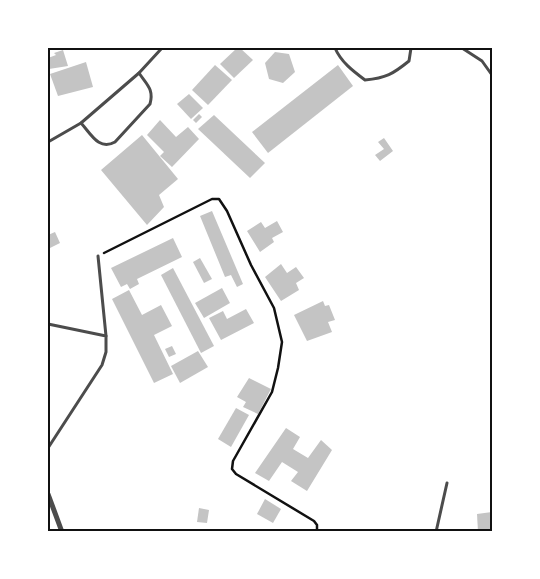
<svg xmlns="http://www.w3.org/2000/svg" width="540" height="579" font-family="'PT Serif',serif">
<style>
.building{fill:#c4c4c4}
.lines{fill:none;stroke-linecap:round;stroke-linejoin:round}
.path{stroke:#111;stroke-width:2.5}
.service{stroke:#4c4c4c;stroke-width:3}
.minor{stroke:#4c4c4c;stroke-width:5}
.neatline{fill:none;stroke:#111;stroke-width:2}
</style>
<rect width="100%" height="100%" fill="#fff"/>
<g class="building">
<polygon points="237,48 240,48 253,60 234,78 220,64"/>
<polygon points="63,50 68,66 49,69 48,58 56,55 54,53"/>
<polygon points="275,52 289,54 295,72 283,83 269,79 265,63"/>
<polygon points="86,62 93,87 58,96 50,74"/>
<polygon points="215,65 232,80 208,105 192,90"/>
<polygon points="338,65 353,86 268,153 252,132"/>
<polygon points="189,94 203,108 191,119 177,104"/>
<polygon points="199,114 202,117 196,123 193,120"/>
<polygon points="214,115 265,163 250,178 198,129"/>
<polygon points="160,120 176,137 188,127 199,139 172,167 160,156 164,152 147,135"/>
<polygon points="142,135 178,179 159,195 164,207 147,225 101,170"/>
<polygon points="384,138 393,151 380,161 375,155 384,149 378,142"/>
<polygon points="212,211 243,284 237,287 231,275 225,277 200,216"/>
<polygon points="277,221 283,232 272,238 274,242 260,252 247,231 261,222 265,228"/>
<polygon points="55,232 60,243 48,249 48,235"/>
<polygon points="173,238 182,257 137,279 139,284 130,289 127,284 121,287 111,268"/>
<polygon points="200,258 212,279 204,283 193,262"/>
<polygon points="281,264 287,273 296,267 304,278 296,283 299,290 281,301 265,277"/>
<polygon points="173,268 214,346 201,353 161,275"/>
<polygon points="222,288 230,303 204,318 195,303"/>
<polygon points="129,290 142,315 161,305 172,326 154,335 173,374 154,383 112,299"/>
<polygon points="323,301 325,306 329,305 335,320 328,322 332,332 307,341 294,315"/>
<polygon points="246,309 254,323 221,340 209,318 223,311 227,319"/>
<polygon points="172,346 176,354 169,357 165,349"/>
<polygon points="198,351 208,367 180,383 171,366"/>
<polygon points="249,378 271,389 258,414 243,407 246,402 237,397"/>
<polygon points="236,408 249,415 231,447 218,439"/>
<polygon points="286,428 300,437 293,449 308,458 321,440 332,450 307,491 291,481 298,472 282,462 269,481 255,473"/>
<polygon points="265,499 281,509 273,523 257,514"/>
<polygon points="199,508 209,510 207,523 197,522"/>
<polygon points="492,512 492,532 478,532 477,514"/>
</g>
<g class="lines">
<polyline class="path" points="104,253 212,199 219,199 227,211 251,265 274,308 282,342 278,368 272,392 233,461 232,469 236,474 314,521 317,525 317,532"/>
<g class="service">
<path d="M335,48C341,62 353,71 365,80C386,78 393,74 409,61L411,48"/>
<polyline points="462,48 482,61 492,75"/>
<path d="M81,123C91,134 99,151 115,142L150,104C154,89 147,85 139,73"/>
<polyline points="48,142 81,123 139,73 162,48"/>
<polyline points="98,256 106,336"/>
<polyline points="48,324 106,336 106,352 102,365 48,448"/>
<polyline points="436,532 447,483"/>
</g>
<polyline class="minor" points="48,494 62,532"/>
</g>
<rect width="540" height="579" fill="none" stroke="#ffffff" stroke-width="98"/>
<rect x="49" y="49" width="442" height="481" class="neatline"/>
</svg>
